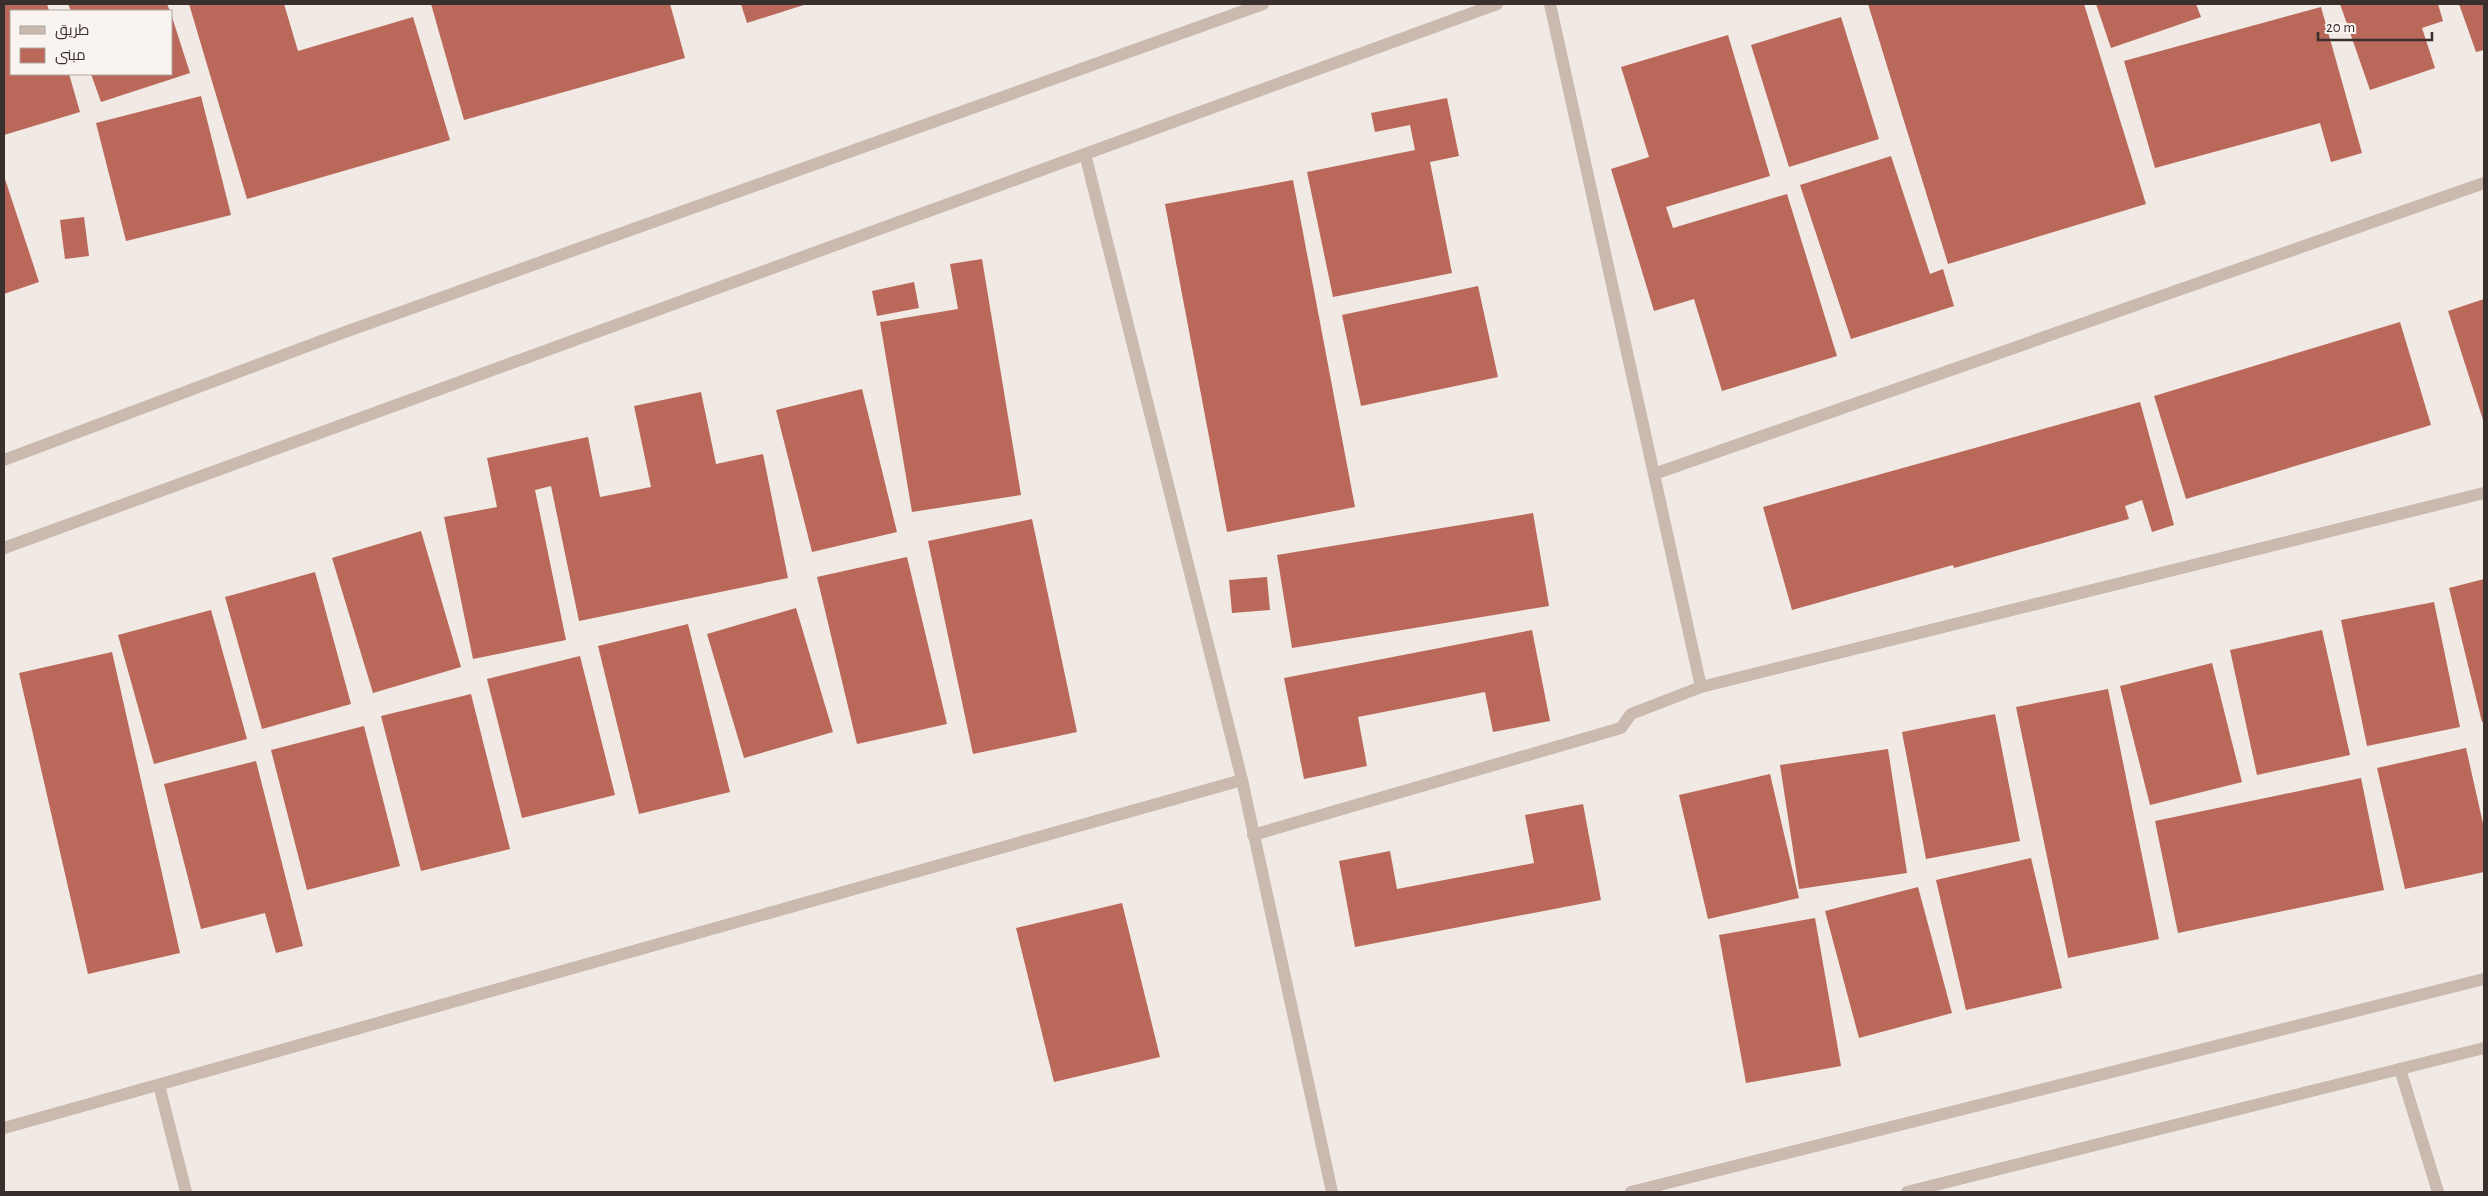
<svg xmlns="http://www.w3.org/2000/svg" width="2488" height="1196" font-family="'Alegreya Sans',Cairo,sans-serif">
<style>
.building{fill:#b96859}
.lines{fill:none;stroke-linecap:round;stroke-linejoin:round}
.minor{stroke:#c9b9af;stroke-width:12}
.tertiary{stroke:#c9b9af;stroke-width:12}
</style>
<rect width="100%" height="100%" fill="#f1e9e3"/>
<g class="building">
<polygon points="4,4 47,4 49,11 11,11 11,74 69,74 80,112 4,135"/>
<polygon points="68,4 167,4 170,11 71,11"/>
<polygon points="189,4 284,4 298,51 413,17 450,140 247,199"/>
<polygon points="431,4 670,4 685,58 464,120"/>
<polygon points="741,4 807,4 747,23"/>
<polygon points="1868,4 2084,4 2146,204 1948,264"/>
<polygon points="2096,4 2196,4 2201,17 2111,48"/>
<polygon points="2340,4 2438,4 2443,21 2422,28 2435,68 2370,90"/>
<polygon points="2459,4 2484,4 2484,50 2476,52"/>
<polygon points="2321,7 2362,153 2331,162 2320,123 2155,168 2124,61"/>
<polygon points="172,17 190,73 101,102 91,74 171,74"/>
<polygon points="1841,17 1879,139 1789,167 1751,45"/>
<polygon points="1728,35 1770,176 1666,207 1673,228 1787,194 1837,356 1722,391 1694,299 1654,311 1611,169 1649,157 1621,67"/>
<polygon points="201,96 231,215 126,241 96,123"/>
<polygon points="1447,98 1459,156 1430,162 1452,273 1333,297 1307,172 1415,150 1410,125 1375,132 1371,113"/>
<polygon points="1891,156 1930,274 1943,269 1954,306 1851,339 1800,185"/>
<polygon points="4,176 39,282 4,294"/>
<polygon points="1293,180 1355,507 1227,532 1165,204"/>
<polygon points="84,217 89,256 65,259 60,220"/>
<polygon points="982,259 1021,495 912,512 880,322 958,309 950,264"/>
<polygon points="914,282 919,308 877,316 872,291"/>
<polygon points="1478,286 1498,377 1361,406 1342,315"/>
<polygon points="2484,299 2484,423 2448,311"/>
<polygon points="2400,322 2431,425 2186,499 2154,396"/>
<polygon points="862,389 897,532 812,552 776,410"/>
<polygon points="701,392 716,464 763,454 788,578 579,621 551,486 535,490 566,640 473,659 444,517 497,507 487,458 588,437 600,497 651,487 634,406"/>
<polygon points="2140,402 2174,525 2152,532 2142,500 2125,506 2129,519 1954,568 1953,565 1792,610 1763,507"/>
<polygon points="1533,513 1549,606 1292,648 1277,555"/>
<polygon points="1032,519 1077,732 973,754 928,541"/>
<polygon points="421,531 461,667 373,693 332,558"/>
<polygon points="907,557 947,724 857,744 817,577"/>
<polygon points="315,572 351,704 262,729 225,597"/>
<polygon points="1267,577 1270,610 1232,613 1229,580"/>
<polygon points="2484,579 2484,722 2482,722 2449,588"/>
<polygon points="2434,602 2460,727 2367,746 2341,620"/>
<polygon points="796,608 833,732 744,758 707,634"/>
<polygon points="211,610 247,739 154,764 118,635"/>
<polygon points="688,624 730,792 639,814 598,646"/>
<polygon points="1532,630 1550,721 1493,732 1485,692 1358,717 1367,766 1304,779 1284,678"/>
<polygon points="2322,630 2350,755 2257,775 2230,650"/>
<polygon points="112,652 180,953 88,974 19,673"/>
<polygon points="580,656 615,795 522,818 487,679"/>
<polygon points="2212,663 2242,782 2150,805 2120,686"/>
<polygon points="2108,689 2159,939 2068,958 2016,707"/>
<polygon points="471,694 510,849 421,871 381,716"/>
<polygon points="1995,714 2020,841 1926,859 1902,732"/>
<polygon points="364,726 400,866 307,890 271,750"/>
<polygon points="2466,748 2484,828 2484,872 2405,889 2377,768"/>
<polygon points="1888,749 1907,873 1799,889 1780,765"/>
<polygon points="256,761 303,946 276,953 265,913 201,929 164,784"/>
<polygon points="1770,774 1799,898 1708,919 1679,795"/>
<polygon points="2361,778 2384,890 2178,933 2155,821"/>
<polygon points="1583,804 1601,900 1355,947 1339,861 1390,851 1397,889 1534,863 1525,815"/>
<polygon points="2031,858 2062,988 1966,1010 1936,880"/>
<polygon points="1918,887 1952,1013 1859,1038 1825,911"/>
<polygon points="1122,903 1160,1057 1054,1082 1016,928"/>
<polygon points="1815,918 1841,1066 1746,1083 1719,935"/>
</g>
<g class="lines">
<g class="minor">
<polyline points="1550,4 1701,687 2484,493"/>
<polyline points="1085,154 1242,780 1332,1192"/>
<polyline points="1654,474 2484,183"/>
<polyline points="1253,835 1621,728 1631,714 1701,687"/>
<polyline points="2400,1069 2438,1192"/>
<polyline points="159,1085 186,1192"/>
<polyline points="4,1128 1242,780"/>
</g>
<g class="tertiary">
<polyline points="4,460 345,332 1263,4"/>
<polyline points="4,548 1497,4"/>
<polyline points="1631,1192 2484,979"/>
<polyline points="1907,1192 2484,1048"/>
</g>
</g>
<rect width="2488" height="1196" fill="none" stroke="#392f2d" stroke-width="10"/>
<rect x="10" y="10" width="162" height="65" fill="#f9f4ef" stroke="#aca5a1"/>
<rect x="20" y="26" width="25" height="8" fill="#c9b9af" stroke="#aca5a1"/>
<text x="55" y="35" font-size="15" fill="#392f2d">طريق</text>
<rect x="20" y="48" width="25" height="15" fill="#b96859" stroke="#aca5a1"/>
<text x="55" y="60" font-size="15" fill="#392f2d">مبنى</text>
<path d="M2318 32v8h114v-8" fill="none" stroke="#392f2d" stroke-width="2.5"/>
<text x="2326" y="32" font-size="15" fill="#392f2d" stroke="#f9f4ef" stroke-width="4" paint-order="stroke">20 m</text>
</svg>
